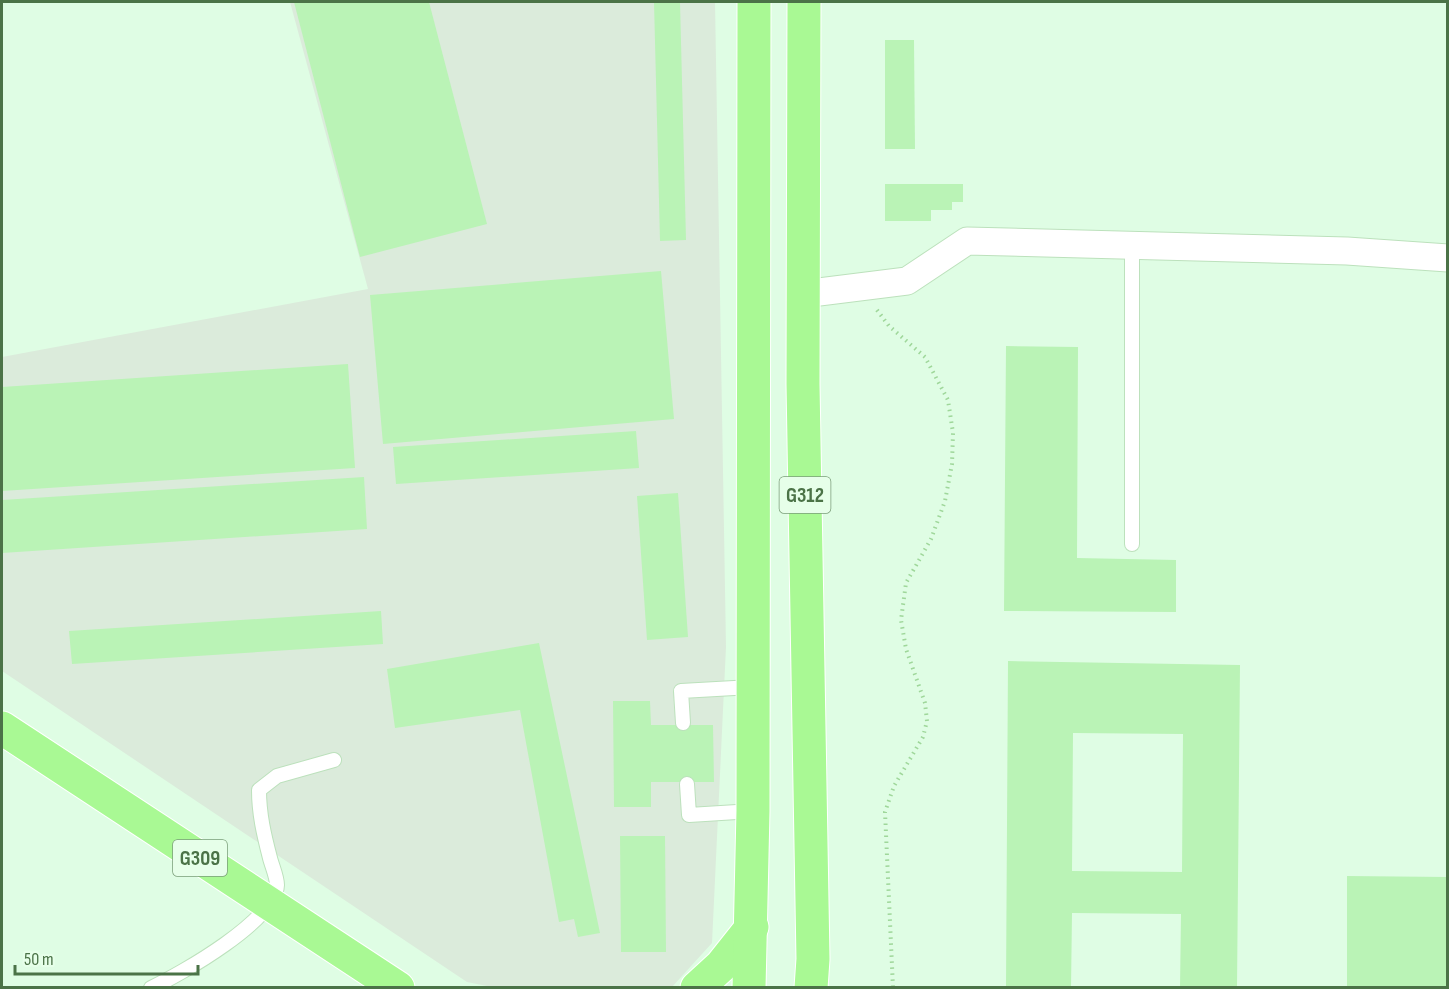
<svg xmlns="http://www.w3.org/2000/svg" width="1449" height="989" font-family="'Sofia Sans Condensed',sans-serif">
<style>
.industrial{fill:#dbebdb}
.building{fill:#baf3b6;fill-rule:evenodd}
.lines{fill:none;stroke-linecap:round;stroke-linejoin:round}
.lane-casing{stroke:#bce1bc;stroke-width:16}
.street-casing{stroke:#bce1bc;stroke-width:29}
.highway-casing{stroke:#fff;stroke-width:35}
.path{stroke:#9fd79a;stroke-width:4;stroke-dasharray:1.5 4.5;stroke-linecap:butt}
.lane{stroke:#fff;stroke-width:14}
.street{stroke:#fff;stroke-width:27}
.highway{stroke:#a9f994;stroke-width:33}
.labels{text-anchor:middle;dominant-baseline:central;stroke-width:4.5;stroke-linejoin:round;paint-order:stroke}
.shield{fill:#e6ffe9;stroke:#7a9d78;stroke-width:1.5}
.shield-label{font-size:21px;font-weight:bold;fill:#4b7347}
</style>
<rect width="100%" height="100%" fill="#dffde4"/>
<polygon class="industrial" points="290,2 715,2 726,647 712,943 672,987 497,988 467,982 2,671 2,357 368,289"/>
<g class="building">
<polygon points="294,2 429,2 487,224 360,257"/>
<polygon points="654,2 680,2 686,240 660,241"/>
<polygon points="885,40 914,40 915,149 885,149"/>
<polygon points="885,184 963,184 963,202 952,202 952,210 931,210 931,221 885,221"/>
<polygon points="661,271 674,419 383,444 370,295"/>
<polygon points="1006,346 1078,347 1077,558 1176,560 1176,612 1004,611"/>
<polygon points="348,364 355,468 2,491 2,387"/>
<polygon points="636,431 639,468 396,484 393,447"/>
<polygon points="364,477 367,529 2,553 2,500"/>
<polygon points="678,493 688,637 647,640 637,496"/>
<polygon points="381,611 383,644 72,664 69,631"/>
<polygon points="539,643 600,933 578,937 574,919 559,922 520,710 395,728 387,669"/>
<path d="M1008,661L1240,665L1237,988H1180L1181,914L1072,913L1071,988H1006ZM1073,733L1183,734L1182,872L1072,871Z"/>
<polygon points="613,701 650,701 651,725 713,725 714,782 651,782 651,807 614,807"/>
<polygon points="620,836 665,836 666,952 621,952"/>
<polygon points="1347,876 1448,877 1448,988 1347,988"/>
</g>
<g class="lines">
<defs>
<g id="lane">
<polyline points="1132,246 1132,544"/>
<polyline points="683,723 681,691 752,687"/>
<polyline points="687,784 689,815 753,811"/>
<path d="M151,988C181,974 276,920 277,885C277,877 272,866 270,858C264,835 259,814 259,790L277,776L334,760"/>
</g>
<polyline id="street" points="803,294 907,281 967,241 1347,251 1448,258"/>
<g id="highway">
<polyline points="804,2 803,384 813,959 811,988"/>
<polyline points="2,728 398,988"/>
<polyline points="697,988 721,966 752,927"/>
<polyline points="749,988 753,811 754,2"/>
</g>
</defs>
<use href="#lane" class="lane-casing"/>
<use href="#street" class="street-casing"/>
<use href="#highway" class="highway-casing"/>
<polyline class="path" points="877,310 889,326 925,357 948,400 953,433 952,464 945,501 931,539 906,583 901,620 906,649 925,703 927,721 923,737 894,786 885,812 893,988"/>
<use href="#lane" class="lane"/>
<use href="#street" class="street"/>
<use href="#highway" class="highway"/>
</g>
<g class="labels">
<g class="shield">
<rect x="779.5" y="477" width="51" height="36" rx="4.5"/>
<rect x="173" y="840" width="54" height="36" rx="4.5"/>
</g>
<g class="shield-label">
<text x="805" y="495">G312</text>
<text x="200" y="858">G309</text>
</g>
</g>
<rect width="1449" height="989" fill="none" stroke="#4b7347" stroke-width="6"/>
<path d="M15 965v9h183v-9" fill="none" stroke="#4b7347" stroke-width="3"/>
<text x="24" y="965" font-size="18" fill="#4b7347" stroke="#e6ffe9" stroke-width="4.5" paint-order="stroke">50 m</text>
</svg>
